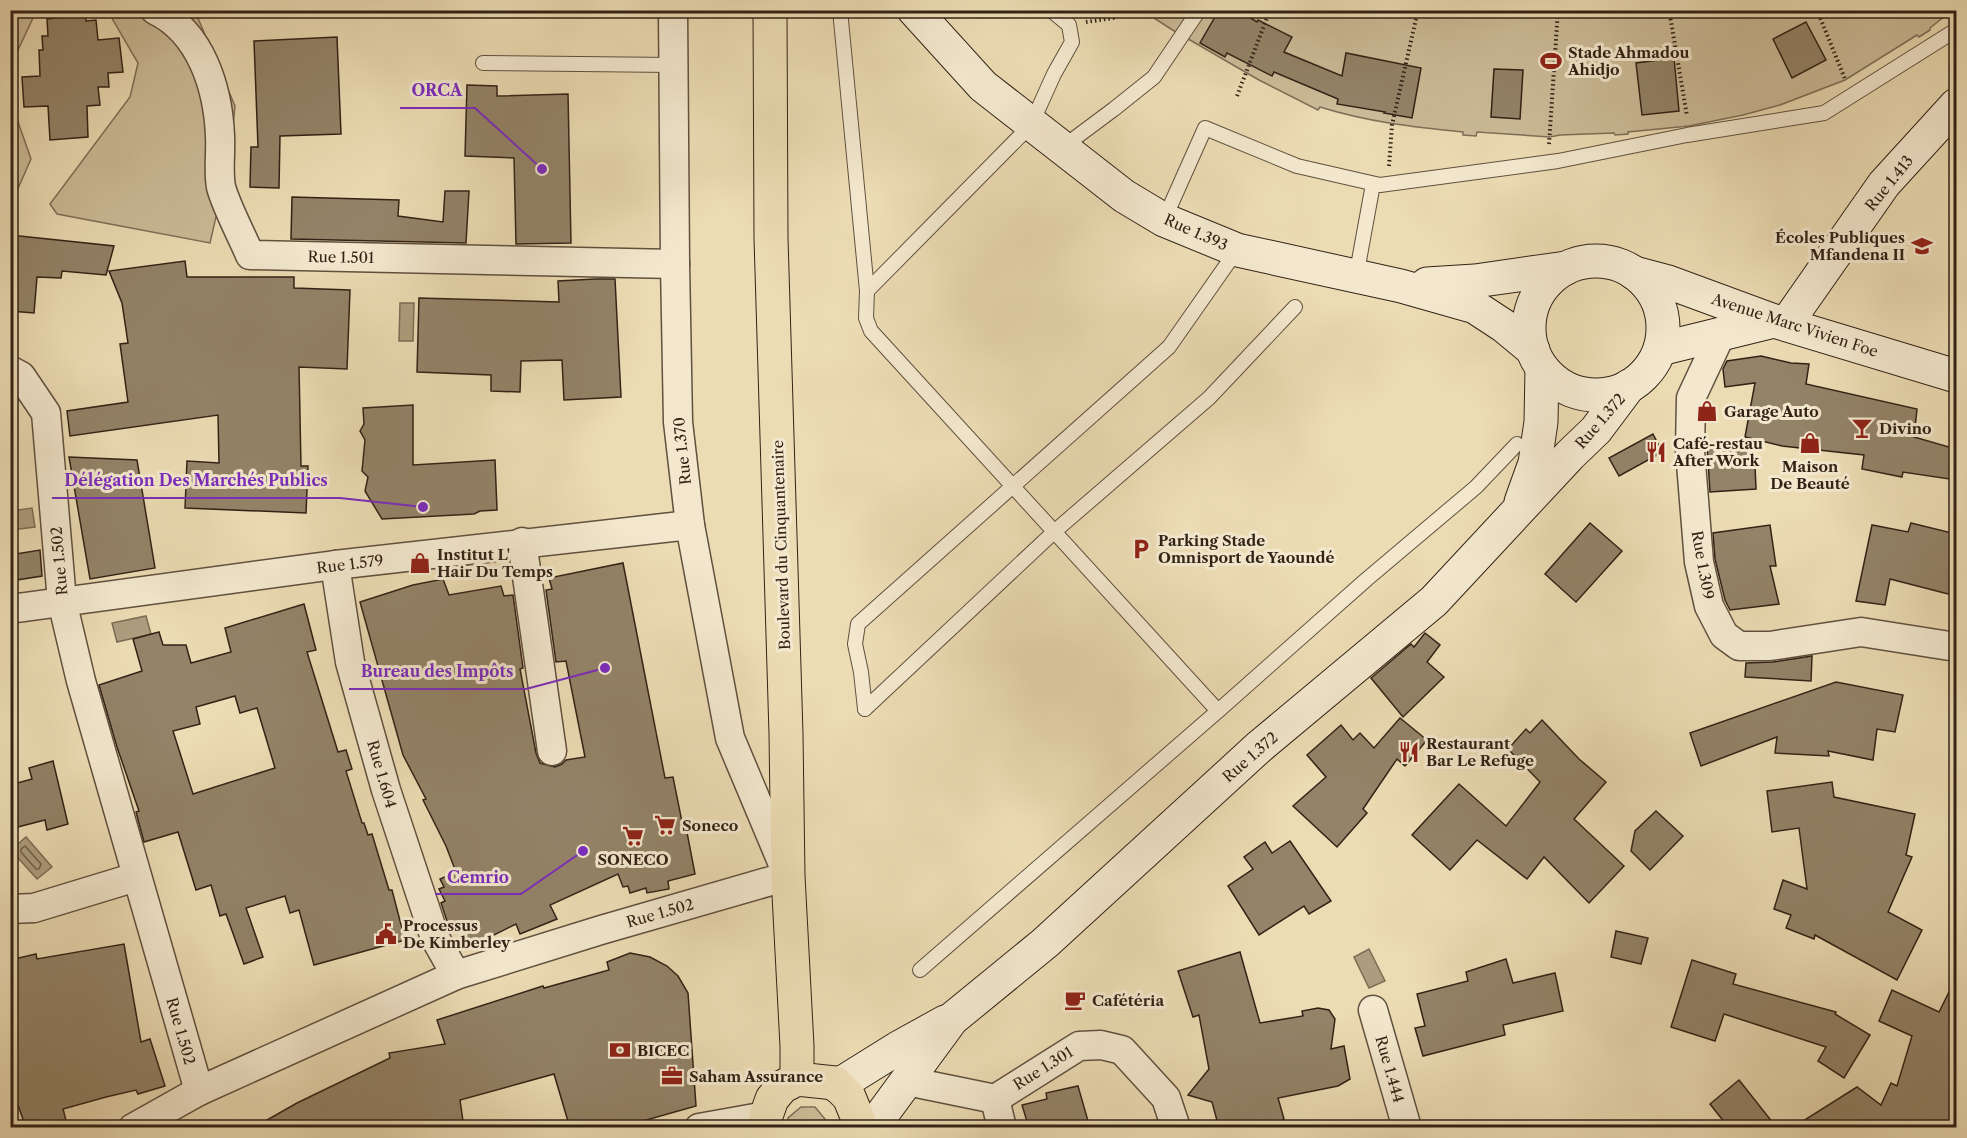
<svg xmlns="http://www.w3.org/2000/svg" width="1967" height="1138" font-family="'Libre Caslon Text',serif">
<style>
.green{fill:#ccbc99;stroke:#7f6f58;stroke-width:1.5}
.water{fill:#ad9d7e;stroke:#7c6c54;stroke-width:1.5}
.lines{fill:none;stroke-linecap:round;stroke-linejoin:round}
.shore{stroke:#70604a;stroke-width:1.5}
.building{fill:#938368;stroke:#322216;stroke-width:1.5;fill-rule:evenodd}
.lane-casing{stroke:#60503e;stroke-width:16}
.street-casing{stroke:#60503e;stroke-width:31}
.secondary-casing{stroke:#322216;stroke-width:35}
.primary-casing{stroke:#322216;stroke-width:35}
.path{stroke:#322216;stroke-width:4;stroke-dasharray:1.5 3;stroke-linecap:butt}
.lane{stroke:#f3e8ce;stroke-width:14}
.street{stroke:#f3e8ce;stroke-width:28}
.secondary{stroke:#f3e8ce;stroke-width:33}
.primary{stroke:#ecdcb4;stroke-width:33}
.labels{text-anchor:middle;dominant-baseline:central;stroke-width:6;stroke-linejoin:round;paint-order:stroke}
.poi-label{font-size:15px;font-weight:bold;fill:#322216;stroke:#f3e8ce;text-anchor:start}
.street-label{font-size:15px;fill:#322216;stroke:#f3e8ce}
.leader{fill:none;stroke:#7b2cbf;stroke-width:2}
.callout-dot{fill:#7b2cbf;stroke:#f3e8ce;stroke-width:2}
.callout-label{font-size:16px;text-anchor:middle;font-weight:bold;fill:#7b2cbf;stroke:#f3e8ce;stroke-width:6;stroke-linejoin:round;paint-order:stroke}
</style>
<rect width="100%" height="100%" fill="#ecdcb4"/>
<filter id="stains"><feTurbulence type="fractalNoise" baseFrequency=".00333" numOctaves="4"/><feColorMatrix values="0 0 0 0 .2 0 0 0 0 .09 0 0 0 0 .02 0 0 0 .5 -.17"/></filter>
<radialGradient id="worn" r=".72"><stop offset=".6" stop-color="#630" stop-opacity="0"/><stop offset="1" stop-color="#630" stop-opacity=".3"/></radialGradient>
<g class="green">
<polygon points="11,10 46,11 33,18 11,65"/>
<polygon points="103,11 195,11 235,106 230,156 210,243 57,214 50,204 130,97 138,63 109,13"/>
<path d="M1143,11H1951L1930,28V30L1919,37L1917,35L1845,80L1780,105L1743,115L1689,126L1628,132V134L1615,135L1614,133L1560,135L1550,137L1477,132L1476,136L1463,135V132C1413,127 1368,122 1320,107L1318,110L1259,80L1171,29Z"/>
<polygon points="10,99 31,159 16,193 11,198"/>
<polygon points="801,1107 815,1107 825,1119 826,1127 787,1127 788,1118"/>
</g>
<g class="water">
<polygon points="400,303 414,303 413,341 399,341"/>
<polygon points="32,508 35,527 11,530 11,511"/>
<polygon points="146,616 151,634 117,642 112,623"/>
<polygon points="26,837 52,867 37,879 11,850"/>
<polygon points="1369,949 1385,981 1369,988 1354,957"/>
</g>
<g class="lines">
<polygon class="shore" points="25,846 41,864 39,869 36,869 21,852 21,849"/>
</g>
<g class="building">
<polygon points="1219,10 1237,10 1257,22 1258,20 1292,37 1284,52 1342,76 1346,53 1421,68 1412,118 1384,113 1385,112 1337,104 1338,99 1274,72 1272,76 1227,53 1225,57 1200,43"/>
<polygon points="86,15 86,21 96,20 98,40 119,38 123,72 108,73 109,87 98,87 100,105 87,106 88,137 50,140 48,106 24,107 22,77 40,76 39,50 43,50 42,36 48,36 47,19"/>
<polygon points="1806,22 1826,60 1792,78 1773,39"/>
<polygon points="337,37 341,134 280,136 279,188 250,187 251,147 258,147 254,41"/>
<polygon points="1674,58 1679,111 1642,115 1636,63"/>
<polygon points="1494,69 1523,70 1520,119 1491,117"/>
<polygon points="467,85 497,86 497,96 568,94 571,243 516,244 514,158 465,156"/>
<polygon points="445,191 469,191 466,243 291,239 292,197 399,200 398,216 443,222"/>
<polygon points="10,235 114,246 106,275 62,271 61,278 37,277 34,313 10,311"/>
<polygon points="185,261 187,277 294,277 294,288 350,290 347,369 299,367 301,466 308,466 306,513 185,508 187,461 219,463 218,415 70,436 67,411 128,402 120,344 128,343 122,303 109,271"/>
<polygon points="595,279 615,279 621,397 564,400 562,360 521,361 520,392 491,391 491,375 417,372 419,298 559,302 558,281"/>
<polygon points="1761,356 1791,363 1809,364 1806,384 1917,409 1914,437 1956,449 1956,480 1903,472 1902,477 1862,469 1864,455 1782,446 1745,437 1755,383 1725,387 1723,369 1727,361"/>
<polygon points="413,405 413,465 495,460 497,510 480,511 474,514 382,519 365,491 368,477 362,471 365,440 360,431 364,424 363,408"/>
<polygon points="1653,434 1659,446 1659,454 1619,476 1609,458"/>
<polygon points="1754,442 1756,489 1710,492 1707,445"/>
<polygon points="69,457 137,460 155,568 90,579"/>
<polygon points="1590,523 1622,551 1576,602 1545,574"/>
<polygon points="1911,523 1956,534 1956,596 1890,579 1885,605 1856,601 1872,525 1908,532"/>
<polygon points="1770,525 1776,566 1770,566 1779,604 1730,610 1725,600 1715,559 1713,533"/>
<polygon points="40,550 42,576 10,581 10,555"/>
<polygon points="623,563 665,778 673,777 682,822 685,822 695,874 668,881 669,889 647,893 646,888 630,893 628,886 623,887 618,874 550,905 557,919 520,934 516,924 472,946 460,925 450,930 441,903 445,901 439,889 444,887 440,879 456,872 446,846 423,800 426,799 403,755 360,602 413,585 443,579 449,595 501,586 504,596 513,595 523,668 520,669 536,753 540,763 555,767 562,764 566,760 585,757 566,661 556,662 546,590 552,589 549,578"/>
<path d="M304,604L316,650L307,652L338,752L346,750L352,769L346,771L362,823H364L368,835L372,834L389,890H392L405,940L314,965L299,910L290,913L285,896L246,908L263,957L244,964L226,914L220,916L211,885L196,890L178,832L144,842L136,812L139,811L117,747L99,685L142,671L133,639L159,632L163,645H186L191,663L231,652L225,628ZM235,696L240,713L257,708L275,768L193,794L173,731L200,724L196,707Z"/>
<polygon points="1425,633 1440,645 1427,662 1444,677 1403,717 1371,678 1411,644 1414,647"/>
<polygon points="1812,656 1811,681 1745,677 1746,663 1773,662"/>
<polygon points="1836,682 1903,695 1895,732 1877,729 1873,760 1828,751 1829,756 1775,753 1777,737 1701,766 1690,733"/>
<polygon points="1400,718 1427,740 1405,766 1397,759 1363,809 1367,813 1337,847 1293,806 1326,777 1307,755 1341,725 1353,740 1360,733 1374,748"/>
<polygon points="1542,720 1579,759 1606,782 1574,819 1624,866 1589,903 1544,857 1527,879 1477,840 1450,870 1412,835 1459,784 1506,826 1540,782 1508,749 1526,729 1530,733"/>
<polygon points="53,761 68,824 47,830 45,820 10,829 10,785 32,779 29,768"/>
<polygon points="1832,782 1834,797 1915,814 1906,855 1912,857 1888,912 1922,930 1897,980 1815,935 1814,939 1786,928 1791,915 1774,909 1783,880 1807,889 1799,828 1772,832 1767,791"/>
<polygon points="1656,811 1683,836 1650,870 1631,851 1635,831"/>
<polygon points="1290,841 1331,901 1309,914 1304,906 1259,935 1228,886 1253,869 1244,857 1265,842 1272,853"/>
<polygon points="1616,931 1648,938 1641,964 1611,957"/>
<polygon points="124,944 141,1042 150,1039 165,1086 138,1094 136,1090 106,1097 63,1109 67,1124 57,1128 26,1128 10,1082 10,960 36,954 37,959"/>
<polygon points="1240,952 1260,1023 1303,1016 1302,1011 1318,1008 1329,1010 1335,1019 1331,1049 1344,1046 1350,1079 1338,1086 1278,1098 1284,1119 1269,1128 1219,1128 1212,1102 1188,1095 1209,1069 1199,1015 1193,1017 1178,971"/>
<polygon points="630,953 650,957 667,966 678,976 688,993 696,1106 618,1128 570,1128 554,1074 460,1100 464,1128 253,1128 297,1103 390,1058 389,1053 445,1044 437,1020 543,986 544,988 609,970 607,962"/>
<polygon points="1506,959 1513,983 1555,973 1563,1011 1503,1025 1505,1035 1423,1056 1415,1028 1425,1026 1417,994 1468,981 1466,972"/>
<polygon points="1692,960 1736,974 1733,984 1836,1012 1835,1014 1870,1035 1844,1078 1818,1061 1826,1047 1724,1014 1715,1041 1671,1027"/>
<polygon points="1956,978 1956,1128 1792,1128 1857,1087 1881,1105 1891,1083 1897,1086 1912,1036 1879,1021 1892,990 1939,1012"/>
<polygon points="1739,1080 1777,1128 1729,1128 1710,1104"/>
<polygon points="1078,1086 1090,1128 1029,1128 1022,1105 1047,1099 1046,1093"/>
</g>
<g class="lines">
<defs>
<g id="lane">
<polyline points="840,10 867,291 866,318 871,331 1218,711 1367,579 1476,487 1517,444"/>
<polyline points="483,63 673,65"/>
<polyline points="1063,147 1114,109 1154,77 1199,10"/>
<polyline points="1164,220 1205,128 1297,166 1380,185 1558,161 1687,135 1824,113 1956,30"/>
<polyline points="1356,277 1373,184"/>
<polyline points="867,291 1031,125 1054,74 1072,42 1069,25 1051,10"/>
<polyline points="865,709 861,672 855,644 858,624 1169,347 1237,250"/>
<polyline points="865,709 1055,531 1209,398 1295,307"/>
<polyline points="920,970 1218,711"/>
</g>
<g id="street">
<path d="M155,10C201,32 218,88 220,136C221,152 218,171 221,187C226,206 242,236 250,255L675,264"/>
<polyline points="1721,334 1691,398 1690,451 1699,562 1709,606 1724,635 1739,646 1770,646 1861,632 1956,647"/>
<polyline points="10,370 21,376 46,413 62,601 81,681 199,1091 456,975 601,930 788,876 730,738 690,525 678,422 675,264 673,10"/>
<polyline points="522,542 552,751"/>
<polyline points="335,565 350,662 386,790 435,938 456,975"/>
<polyline points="10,609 335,565 690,525"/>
<polyline points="10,909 34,908 136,877"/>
<polyline points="1373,1010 1407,1128"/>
<polyline points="907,1081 995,1099 1079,1046 1101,1045 1122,1050 1166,1098 1176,1128"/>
<polyline points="995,1099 1002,1128"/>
<polyline points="133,1128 199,1091"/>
<polyline points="699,1128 766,1116"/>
</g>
<g id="secondary">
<polyline points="914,10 983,86 1124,196 1164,220 1237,250 1401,286 1475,307 1504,326 1533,350"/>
<circle cx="1596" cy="328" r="67"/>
<polyline points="1634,273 1668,282 1774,321 1956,376"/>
<polyline points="1427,284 1475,281 1566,268"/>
<polyline points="1786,324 1884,184 1956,105"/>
<polyline points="1660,349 1774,321"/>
<polyline points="1521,502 1535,463 1541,422 1542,369"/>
<polyline points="837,1086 898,1048 945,1022"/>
<polyline points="872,1128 952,1019 1045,943 1259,747 1434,601 1570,455 1596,430 1629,386"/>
</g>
<g id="primary">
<polyline points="770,10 771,238 786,734 788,876 797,1046 797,1079"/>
<polyline points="765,1128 766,1116 772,1099 782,1087 797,1079 835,1083 849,1097 859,1121 859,1128"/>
</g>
</defs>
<use href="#lane" class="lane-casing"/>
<use href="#street" class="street-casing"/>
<use href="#secondary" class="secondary-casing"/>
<use href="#primary" class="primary-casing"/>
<g class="path">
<polyline points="1669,10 1687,116"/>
<polyline points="1817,10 1845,79"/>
<polyline points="1086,22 1113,18 1117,10"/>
<polyline points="1237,96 1270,10"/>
<polyline points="1549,144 1558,10"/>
<polyline points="1389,166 1392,125 1418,10"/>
</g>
<use href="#lane" class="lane"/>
<use href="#street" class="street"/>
<use href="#secondary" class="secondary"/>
<use href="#primary" class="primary"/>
</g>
<defs>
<symbol id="stadium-bare" viewBox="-9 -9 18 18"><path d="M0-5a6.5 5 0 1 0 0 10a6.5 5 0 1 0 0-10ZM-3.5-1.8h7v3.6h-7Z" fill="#8f2418" stroke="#f3e8ce" stroke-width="2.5" paint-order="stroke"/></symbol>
<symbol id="school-bare" viewBox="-9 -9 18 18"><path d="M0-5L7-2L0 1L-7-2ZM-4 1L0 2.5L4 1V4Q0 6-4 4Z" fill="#8f2418" stroke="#f3e8ce" stroke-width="2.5" paint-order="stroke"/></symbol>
<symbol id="shop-bare" viewBox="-9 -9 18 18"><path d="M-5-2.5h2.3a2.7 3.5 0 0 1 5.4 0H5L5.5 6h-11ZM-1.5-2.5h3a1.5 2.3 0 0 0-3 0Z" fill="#8f2418" stroke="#f3e8ce" stroke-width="2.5" paint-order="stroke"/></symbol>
<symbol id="bar-bare" viewBox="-9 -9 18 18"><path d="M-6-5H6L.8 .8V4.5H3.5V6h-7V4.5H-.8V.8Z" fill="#8f2418" stroke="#f3e8ce" stroke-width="2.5" paint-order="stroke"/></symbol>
<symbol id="restaurant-bare" viewBox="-9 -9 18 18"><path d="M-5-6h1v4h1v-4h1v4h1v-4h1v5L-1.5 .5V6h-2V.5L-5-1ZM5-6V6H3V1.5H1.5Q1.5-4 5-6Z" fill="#8f2418" stroke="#f3e8ce" stroke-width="2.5" paint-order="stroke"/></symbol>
<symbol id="parking-bare" viewBox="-9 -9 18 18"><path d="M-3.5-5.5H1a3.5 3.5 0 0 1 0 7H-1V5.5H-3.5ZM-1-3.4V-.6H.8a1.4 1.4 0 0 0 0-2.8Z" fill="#8f2418" stroke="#f3e8ce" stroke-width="2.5" paint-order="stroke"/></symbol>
<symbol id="supermarket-bare" viewBox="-9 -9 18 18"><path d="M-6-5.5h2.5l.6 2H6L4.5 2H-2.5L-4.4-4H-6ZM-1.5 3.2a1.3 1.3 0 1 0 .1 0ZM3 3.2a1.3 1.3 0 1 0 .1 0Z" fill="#8f2418" stroke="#f3e8ce" stroke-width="2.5" paint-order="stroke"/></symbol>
<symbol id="civic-bare" viewBox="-9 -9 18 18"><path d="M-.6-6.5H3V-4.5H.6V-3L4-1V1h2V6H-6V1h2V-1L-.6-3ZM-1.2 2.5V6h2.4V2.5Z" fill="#8f2418" stroke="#f3e8ce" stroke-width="2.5" paint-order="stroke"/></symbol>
<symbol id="cafe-bare" viewBox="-9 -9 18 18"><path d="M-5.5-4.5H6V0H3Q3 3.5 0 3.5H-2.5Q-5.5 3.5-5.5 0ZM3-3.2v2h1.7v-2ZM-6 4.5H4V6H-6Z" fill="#8f2418" stroke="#f3e8ce" stroke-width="2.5" paint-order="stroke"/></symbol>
<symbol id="bank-bare" viewBox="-9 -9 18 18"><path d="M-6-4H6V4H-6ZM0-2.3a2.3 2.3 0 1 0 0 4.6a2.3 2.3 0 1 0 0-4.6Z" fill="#8f2418" stroke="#f3e8ce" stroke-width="2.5" paint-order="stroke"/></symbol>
<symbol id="office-bare" viewBox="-9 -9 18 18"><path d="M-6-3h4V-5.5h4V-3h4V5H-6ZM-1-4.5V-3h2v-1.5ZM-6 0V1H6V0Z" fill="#8f2418" stroke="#f3e8ce" stroke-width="2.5" paint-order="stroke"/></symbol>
</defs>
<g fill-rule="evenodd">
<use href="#stadium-bare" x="1536" y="46" width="30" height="30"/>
<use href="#school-bare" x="1907" y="231" width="30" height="30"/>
<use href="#shop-bare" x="1692" y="396" width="30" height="30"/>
<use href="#bar-bare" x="1847" y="413" width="30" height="30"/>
<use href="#shop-bare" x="1795" y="428" width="30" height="30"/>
<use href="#restaurant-bare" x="1641" y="437" width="30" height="30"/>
<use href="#parking-bare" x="1126" y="534" width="30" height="30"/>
<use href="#shop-bare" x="405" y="548" width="30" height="30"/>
<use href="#restaurant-bare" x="1394" y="737" width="30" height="30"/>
<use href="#supermarket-bare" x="650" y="810" width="30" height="30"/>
<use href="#supermarket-bare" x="618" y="821" width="30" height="30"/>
<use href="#civic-bare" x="371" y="919" width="30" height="30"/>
<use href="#cafe-bare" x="1060" y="985" width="30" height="30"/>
<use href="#bank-bare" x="605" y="1035" width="30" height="30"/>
<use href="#office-bare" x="657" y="1061" width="30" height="30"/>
</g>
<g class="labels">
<g class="poi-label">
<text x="1568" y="52">Stade Ahmadou<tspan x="1568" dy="17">Ahidjo</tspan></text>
<text x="1905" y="237" text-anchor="end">Écoles Publiques<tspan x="1905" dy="17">Mfandena II</tspan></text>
<text x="1724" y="411">Garage Auto</text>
<text x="1879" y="428">Divino</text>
<text x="1673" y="443">Café-restau<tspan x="1673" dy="17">After Work</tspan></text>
<text x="1810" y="466" text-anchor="middle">Maison<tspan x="1810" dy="17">De Beauté</tspan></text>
<text x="1158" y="540">Parking Stade<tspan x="1158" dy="17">Omnisport de Yaoundé</tspan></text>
<text x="437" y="554">Institut L'<tspan x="437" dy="17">Hair Du Temps</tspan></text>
<text x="1426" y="743">Restaurant<tspan x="1426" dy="17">Bar Le Refuge</tspan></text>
<text x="682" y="825">Soneco</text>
<text x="633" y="859" text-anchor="middle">SONECO</text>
<text x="403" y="925">Processus<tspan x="403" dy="17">De Kimberley</tspan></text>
<text x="1092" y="1000">Cafétéria</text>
<text x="637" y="1050">BICEC</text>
<text x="689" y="1076">Saham Assurance</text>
</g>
<g class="street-label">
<text transform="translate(1889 183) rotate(-51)">Rue 1.413</text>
<text transform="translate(1196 232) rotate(24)">Rue 1.393</text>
<text transform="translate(341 257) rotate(1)">Rue 1.501</text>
<text transform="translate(1795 325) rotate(18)">Avenue Marc Vivien Foe</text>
<text transform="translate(1600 421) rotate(-49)">Rue 1.372</text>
<text transform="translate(682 451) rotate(-96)">Rue 1.370</text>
<text transform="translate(781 545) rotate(-92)">Boulevard du Cinquantenaire</text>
<text transform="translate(59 561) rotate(-95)">Rue 1.502</text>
<text transform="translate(350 564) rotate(-7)">Rue 1.579</text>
<text transform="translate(1703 565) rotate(80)">Rue 1.309</text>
<text transform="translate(1250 757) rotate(-41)">Rue 1.372</text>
<text transform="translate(382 774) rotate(74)">Rue 1.604</text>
<text transform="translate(660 913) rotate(-16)">Rue 1.502</text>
<text transform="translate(181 1031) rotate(74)">Rue 1.502</text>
<text transform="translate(1043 1068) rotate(-32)">Rue 1.301</text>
<text transform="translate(1390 1069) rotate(74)">Rue 1.444</text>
</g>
</g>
<path class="leader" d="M542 169L475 108H400M423 507L340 498H52M605 668L526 689H349M583 851L521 894H435"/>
<g class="callout-dot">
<circle cx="542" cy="169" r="6"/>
<circle cx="423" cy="507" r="6"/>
<circle cx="605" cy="668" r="6"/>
<circle cx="583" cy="851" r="6"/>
</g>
<g class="callout-label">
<text x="437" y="96">ORCA</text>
<text x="196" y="486">Délégation Des Marchés Publics</text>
<text x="437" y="677">Bureau des Impôts</text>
<text x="478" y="883">Cemrio</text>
</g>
<rect width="1967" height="1138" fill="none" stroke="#ecdcb4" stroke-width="36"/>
<rect x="12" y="12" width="1943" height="1114" fill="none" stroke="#322216" stroke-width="3"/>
<rect x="18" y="18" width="1931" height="1102" fill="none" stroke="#322216" stroke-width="1.5"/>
<rect width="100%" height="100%" filter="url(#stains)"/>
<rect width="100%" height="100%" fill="url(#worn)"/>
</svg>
